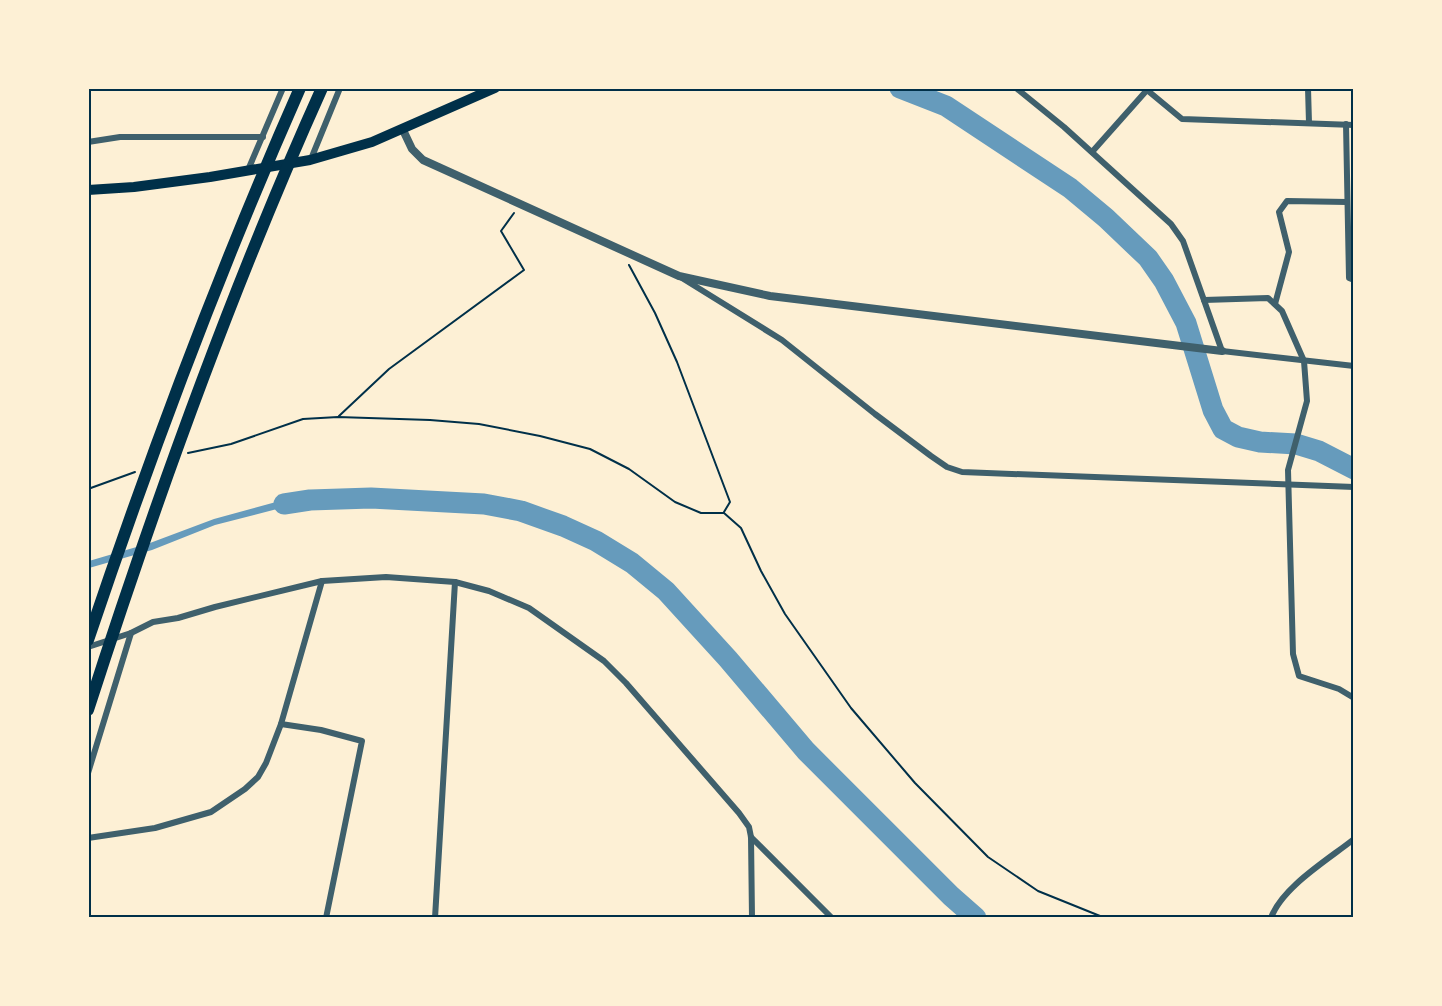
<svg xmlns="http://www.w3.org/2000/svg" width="1442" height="1006" font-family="Helvetica,sans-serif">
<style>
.water{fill:#669bbc}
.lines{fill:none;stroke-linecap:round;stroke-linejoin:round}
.river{stroke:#669bbc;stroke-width:21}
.path{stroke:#003049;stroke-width:2}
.minor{stroke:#3f606c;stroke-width:6}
.tertiary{stroke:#3f606c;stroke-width:8}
.primary{stroke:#003049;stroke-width:10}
.motorway{stroke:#003049;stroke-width:12}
.neatline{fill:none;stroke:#003049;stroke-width:2}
</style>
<rect width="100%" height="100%" fill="#fdf0d5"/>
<polygon class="water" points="310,497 310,503 277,509 215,525 152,550 89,568 89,561 150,543 214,519 276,502"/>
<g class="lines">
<g class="river">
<polyline points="900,88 946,106 1070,188 1106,218 1148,258 1164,281 1186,323 1213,410 1223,429 1238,437 1260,442 1296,444 1319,451 1354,469"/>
<polyline points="284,504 310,500 371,498 484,504 521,511 563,526 596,541 632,563 666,591 728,659 806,751 951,896 976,918"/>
</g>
<g class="path">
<polyline points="629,265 655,313 677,362 730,502 724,512"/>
<polyline points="339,416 389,369 524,270 501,231 514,213"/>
<polyline points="188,453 231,444 303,419 338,417 430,420 479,424 540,436 590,449 629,469 675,502 701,513 724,513 741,528 761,571 785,614 851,708 915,783 988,857 1038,891 1105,918"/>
<polyline points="88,489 135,472"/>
</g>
<g class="minor">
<polyline points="1016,88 1064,127 1171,224 1183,241 1222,351 1354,366"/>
<polyline points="1149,88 1147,90 1182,119 1354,125"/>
<polyline points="1308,88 1309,123"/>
<polyline points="1346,124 1349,278 1354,280"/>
<polyline points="88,142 120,137 263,137"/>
<polyline points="1092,152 1147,90 1146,89"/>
<polyline points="311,159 340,88"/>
<polyline points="248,170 283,88"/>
<polyline points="682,278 782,340 875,414 931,456 947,467 962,472 1354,487"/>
<polyline points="1204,300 1268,298 1282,311 1304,361 1307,401 1288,470 1293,654 1299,676 1339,689 1354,698"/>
<polyline points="1275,304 1289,252 1279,212 1287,201 1347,202"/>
<polyline points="88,647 131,633 153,622 178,618 215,607 322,581 386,577 455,582 489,591 529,608 604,661 626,683 739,813 749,827 751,837 752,918"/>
<polyline points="281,724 321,730 362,741 326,918"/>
<polyline points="88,773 131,633"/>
<polyline points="751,837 832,918"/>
<polyline points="88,838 155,828 211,812 245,789 258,777 266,763 281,724 322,581"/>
<polyline points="88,917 89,918"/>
<polyline points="435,918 455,582"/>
<path d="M1271,918C1282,887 1329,859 1354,839"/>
</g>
<polyline class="tertiary" points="403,130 412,149 423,160 679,276 770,296 1222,351"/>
<polyline class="primary" points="88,190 134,187 210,177 310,160 372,142 495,88"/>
<g class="motorway">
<path d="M88,640C151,453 220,269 300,88"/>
<path d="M88,710C156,499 231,290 322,88"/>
</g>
</g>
<rect width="1442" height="1006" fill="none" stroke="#fdf0d5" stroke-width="180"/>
<rect x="90" y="90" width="1262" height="826" class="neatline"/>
</svg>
